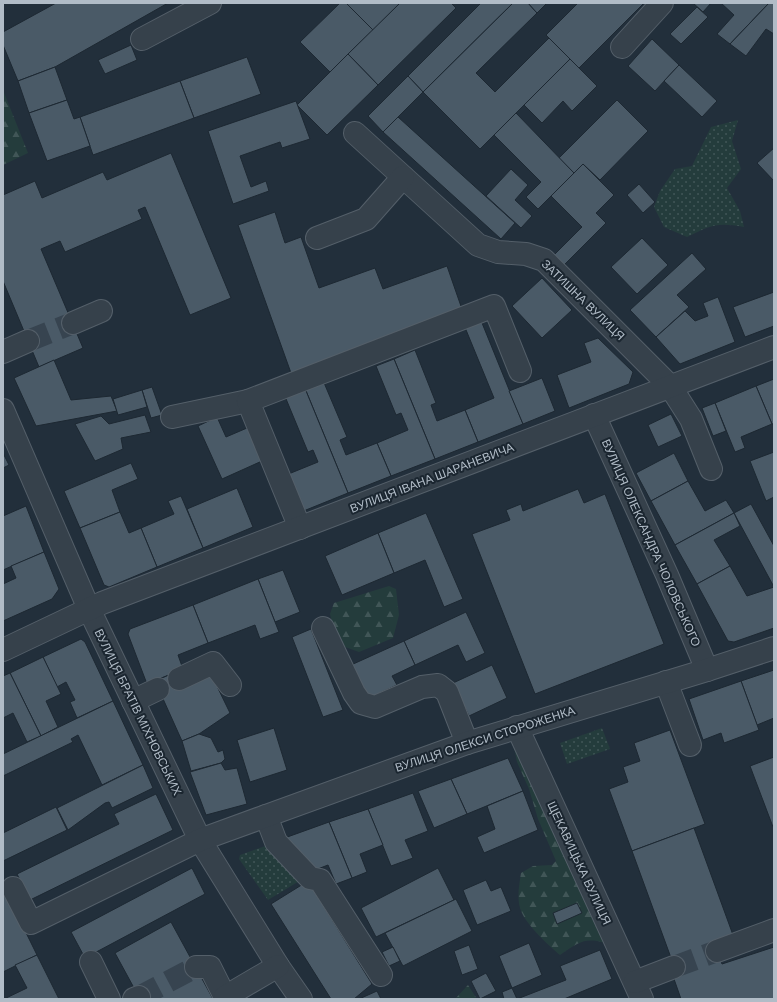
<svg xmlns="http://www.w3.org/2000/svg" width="777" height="1002" font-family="'DM Sans',sans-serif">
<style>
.grass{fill:url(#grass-dots)}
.forest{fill:url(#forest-firs)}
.building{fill:#4a5a67;stroke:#1d2832}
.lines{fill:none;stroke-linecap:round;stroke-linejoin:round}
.minor-tunnel{stroke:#374450;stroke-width:22;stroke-dasharray:22 11;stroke-linecap:butt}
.minor-casing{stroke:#545f69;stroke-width:24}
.minor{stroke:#36414b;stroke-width:22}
.labels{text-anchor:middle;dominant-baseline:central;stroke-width:4;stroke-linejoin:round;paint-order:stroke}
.street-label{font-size:12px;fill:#b1bcc7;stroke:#1b2630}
</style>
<defs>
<pattern id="grass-dots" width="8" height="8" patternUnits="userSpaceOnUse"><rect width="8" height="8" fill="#243c3c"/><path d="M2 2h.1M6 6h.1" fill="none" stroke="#415657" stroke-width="1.8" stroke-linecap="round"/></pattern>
<pattern id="forest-firs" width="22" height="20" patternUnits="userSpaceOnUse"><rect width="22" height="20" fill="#243c3c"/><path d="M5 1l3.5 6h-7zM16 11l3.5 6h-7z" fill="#415657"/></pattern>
</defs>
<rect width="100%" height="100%" fill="#222f3b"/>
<g class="grass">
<path d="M738,120L732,141L741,169L727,188L740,211L744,227C717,222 711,225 687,237L664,227L654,207L660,191L675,169L692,166L711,127Z"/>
<polygon points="602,728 610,749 567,764 560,743"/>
<polygon points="271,844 301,880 268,900 239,859 240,855"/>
</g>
<g class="forest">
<polygon points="3,90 28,153 3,165"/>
<polygon points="389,586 396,589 399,615 393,638 359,652 337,644 330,614 334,603"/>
<path d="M513,742L616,946C587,937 584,938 560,955C549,946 527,925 522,913C516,901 519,886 521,873L533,866L552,865L556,861L538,819L529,789L517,762Z"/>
<polygon points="468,985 477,999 455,999"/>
</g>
<g class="building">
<polygon points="56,3 168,3 55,67 18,81 3,45 3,32"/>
<polygon points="340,3 346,3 373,30 330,72 300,42"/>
<polygon points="346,3 400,3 373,30"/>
<polygon points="346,3 400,3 373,30"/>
<polygon points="400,3 451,3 456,8 378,85 348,54"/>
<polygon points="481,3 513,3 423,92 408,76"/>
<polygon points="513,3 528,3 537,13 476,73 495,92 549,38 570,59 480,149 423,92"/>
<polygon points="528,3 547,3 537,13"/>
<polygon points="578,3 644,3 579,68 546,35"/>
<polygon points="693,3 711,3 703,12"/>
<polygon points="721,3 769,3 730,44 717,34 734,15"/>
<polygon points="769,3 774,3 774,34 766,29 746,56 730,44"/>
<polygon points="697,7 708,17 681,44 670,34"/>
<polygon points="652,39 679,65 655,91 628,66"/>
<polygon points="131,45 137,60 105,74 98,60"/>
<polygon points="348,54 378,85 327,135 297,105"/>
<polygon points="247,57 261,94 194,118 180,81"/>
<polygon points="570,59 597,86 572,111 563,101 542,123 524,105"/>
<polygon points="679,65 717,101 702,117 664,81"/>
<polygon points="55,67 67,100 29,113 18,81"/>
<polygon points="408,76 423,92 383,132 368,116"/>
<polygon points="180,81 194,118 93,155 80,117"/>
<polygon points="67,100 74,119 80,117 90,146 47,161 29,113"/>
<polygon points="617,100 648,131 600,180 583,164 574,173 559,158"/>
<polygon points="296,101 310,139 282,148 280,142 240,156 251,187 266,181 269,191 233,204 208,131"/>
<polygon points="516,113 574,173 538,209 526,197 541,182 494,135"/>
<polygon points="398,117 515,223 501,239 383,132"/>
<polygon points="774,148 774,181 757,163"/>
<polygon points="171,153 231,298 190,315 145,207 138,210 142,219 65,252 60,241 41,249 83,348 39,367 3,281 3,195 35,181 42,198 103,172 107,180"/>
<polygon points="583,164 614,195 596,213 606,223 563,266 553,256 582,227 551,196"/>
<polygon points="511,169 528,185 515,200 532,216 521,228 486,196"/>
<polygon points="639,184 655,202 643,213 627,195"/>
<polygon points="275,212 285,243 301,237 319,288 375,268 383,289 447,266 463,312 291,373 238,225"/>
<polygon points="642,238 668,265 637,294 611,267"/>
<polygon points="692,253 706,269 677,295 689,307 656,337 630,310"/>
<polygon points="542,278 572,310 542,338 512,306"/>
<polygon points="774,292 774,326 745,337 733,307"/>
<polygon points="718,297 735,342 680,364 656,337 685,311 695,321 708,316 703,303"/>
<polygon points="480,318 523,424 478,442 465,410 494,398 464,325"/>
<polygon points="598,338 633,372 629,384 569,408 557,375 591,362 584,343"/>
<polygon points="415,350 436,403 431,405 437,421 465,410 478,442 435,459 394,359"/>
<polygon points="394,359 435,459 391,476 377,443 408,430 401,413 396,415 376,366"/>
<polygon points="54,360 71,400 111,396 117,411 36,426 14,378"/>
<polygon points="322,378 347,437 340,440 346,455 377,443 391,476 348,493 304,386"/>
<polygon points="542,378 555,411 523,424 509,391"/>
<polygon points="774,379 774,424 772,424 756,386"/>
<polygon points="304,386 348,493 301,512 286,475 318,462 313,450 308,452 284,394"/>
<polygon points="756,386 772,424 741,437 745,448 735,452 715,403"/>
<polygon points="152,387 162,415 151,418 142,390"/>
<polygon points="142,390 147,407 118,415 113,399"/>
<polygon points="715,403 726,431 713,436 702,408"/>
<polygon points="671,414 682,436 658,447 648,425"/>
<polygon points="145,415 151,432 121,438 123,449 95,461 75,424 101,416 109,424"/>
<polygon points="217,417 226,437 247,428 262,461 222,479 198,426"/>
<polygon points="774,452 774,497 766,501 750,461"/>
<polygon points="3,453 9,465 3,468"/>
<polygon points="674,453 688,481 651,501 636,473"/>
<polygon points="131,463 138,479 112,490 120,512 80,528 64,491"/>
<polygon points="688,481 705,511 726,500 734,513 675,545 651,501"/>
<polygon points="237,488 253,527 203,548 187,509"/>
<polygon points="578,489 584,503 605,494 664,644 535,694 472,534 510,520 506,510 521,504 523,511"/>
<polygon points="181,496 203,548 157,567 141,528 174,514 168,501"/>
<polygon points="751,504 774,546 774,587 734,513"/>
<polygon points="26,506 44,552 3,570 3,516"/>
<polygon points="120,512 129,533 141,528 157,567 109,587 104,585 80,528"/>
<polygon points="426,513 463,599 444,607 425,560 394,573 378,533"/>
<polygon points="734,513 740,526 714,540 730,566 697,584 675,545"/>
<polygon points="378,533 394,573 342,595 325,556"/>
<polygon points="44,552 59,589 52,599 3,621 3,584 16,578 11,566"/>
<polygon points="730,566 747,596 774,587 774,628 734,642 728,641 697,584"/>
<polygon points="283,570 300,612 275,622 258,579"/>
<polygon points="258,579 279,632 260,639 255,625 208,643 193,605"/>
<polygon points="193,605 208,643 178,655 183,669 147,684 128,634 130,629"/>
<polygon points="466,612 485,653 466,662 458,645 415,665 404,641"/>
<polygon points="311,629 343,710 323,717 292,637"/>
<polygon points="81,639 85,642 113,701 77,718 70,702 75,700 66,682 57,687 43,657"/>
<polygon points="404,641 415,665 392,676 397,685 367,699 351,665"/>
<polygon points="43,657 61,694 46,701 58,727 41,736 10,673"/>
<polygon points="492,665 507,698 469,716 453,683"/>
<polygon points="774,670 774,718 757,725 741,681"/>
<polygon points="176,672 183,686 212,676 230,713 199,734 182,741 155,681"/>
<polygon points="10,673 41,736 27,742 13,713 3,718 3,676"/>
<polygon points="741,681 759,730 724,743 721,733 703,740 689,699"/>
<polygon points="113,701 143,765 102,785 78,735 71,739 73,742 3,776 3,754"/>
<polygon points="274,728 287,770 250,782 237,740"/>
<polygon points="670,730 705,824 632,851 609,789 628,782 623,767 640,761 634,743"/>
<polygon points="199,734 211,738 218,752 223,750 225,759 221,763 191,771 182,741"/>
<polygon points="774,757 774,826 773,827 750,766"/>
<polygon points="508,758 523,791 467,814 451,779"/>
<polygon points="221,763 225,770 237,768 247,804 206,815 190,772"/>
<polygon points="143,765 153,788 112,808 109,802 105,803 68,830 57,808"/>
<polygon points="451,779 467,814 434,828 418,791"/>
<polygon points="523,791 538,830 484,853 477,837 495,829 487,806"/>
<polygon points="413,793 428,831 405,840 413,858 391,866 368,809"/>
<polygon points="156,794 173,830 30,900 17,874 119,824 114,814"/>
<polygon points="56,807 67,830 3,861 3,833"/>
<polygon points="368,809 383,845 360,854 367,872 352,878 329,822"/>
<polygon points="329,822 352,878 336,884 328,865 310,872 279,840"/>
<polygon points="694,828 733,935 714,942 722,964 774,947 774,999 681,999 674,979 678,977 632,851"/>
<polygon points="192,868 205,894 85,958 71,932"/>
<polygon points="438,868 454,900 376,937 361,908"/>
<polygon points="486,880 491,891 501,887 511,911 477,925 463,890"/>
<polygon points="308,881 372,984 354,999 331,999 271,904"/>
<polygon points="3,886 37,955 3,972"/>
<polygon points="456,899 472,931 403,966 385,933"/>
<polygon points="577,903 582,913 557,924 553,913"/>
<polygon points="171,922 213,999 140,999 115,953"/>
<polygon points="529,943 542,975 512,988 499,956"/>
<polygon points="469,945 478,969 462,975 454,951"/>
<polygon points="393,947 400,961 389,966 382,952"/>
<polygon points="600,950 612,979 564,999 517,999 566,980 560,966"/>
<polygon points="37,955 59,999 4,999 27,988 15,965"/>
<polygon points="486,973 496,991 480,999 471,981"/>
<polygon points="512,988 517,999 504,999 502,992"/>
<polygon points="377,991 381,999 359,999"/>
</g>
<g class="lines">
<g class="minor-tunnel">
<polyline points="28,341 73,323"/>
<polyline points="674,967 717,951"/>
<polyline points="139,997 196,967"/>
</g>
<defs>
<g id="minor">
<polyline points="142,39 210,3"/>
<polyline points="622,47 662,3"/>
<polyline points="355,133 478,245 498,252 526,254 544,260 670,386 691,419 711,469"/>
<polyline points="317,238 366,219 403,177"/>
<polyline points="73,323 101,311"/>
<polyline points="3,352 28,341"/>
<polyline points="3,410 89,609 200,840 278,966 301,999"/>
<polyline points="594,415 667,575 707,670"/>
<polyline points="172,417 248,401"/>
<polyline points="300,528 248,401 494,306 520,371"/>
<polyline points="323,628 354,693 361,703 375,707 422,687 438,685 447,692 467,743"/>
<polyline points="3,650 102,603 774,347"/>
<polyline points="179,679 213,663 230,685"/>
<polyline points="666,682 690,745"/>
<polyline points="133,701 158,689"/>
<polyline points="517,727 642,999"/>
<polyline points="266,816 276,842 310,878 320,880 381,975"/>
<polyline points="13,888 31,923 200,840 266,816 467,743 707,670 774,648"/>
<polyline points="717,951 774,930"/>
<polyline points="91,962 109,999"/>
<polyline points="196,967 210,967 226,999"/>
<polyline points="635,982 674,967"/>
<polyline points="225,997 278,966"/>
<polyline points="134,999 139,997"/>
</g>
</defs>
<use href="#minor" class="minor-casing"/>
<use href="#minor" class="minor"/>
</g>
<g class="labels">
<g class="street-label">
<text transform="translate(583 300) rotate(44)">ЗАТИШНА ВУЛИЦЯ</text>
<text transform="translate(432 478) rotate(-21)">ВУЛИЦЯ ІВАНА ШАРАНЕВИЧА</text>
<text transform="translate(651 543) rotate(66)">ВУЛИЦЯ ОЛЕКСАНДРА ЧОЛОВСЬКОГО</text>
<text transform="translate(138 712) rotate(64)">ВУЛИЦЯ БРАТІВ МІХНОВСЬКИХ</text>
<text transform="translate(485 739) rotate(-18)">ВУЛИЦЯ ОЛЕКСИ СТОРОЖЕНКА</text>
<text transform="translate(579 863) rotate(65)">ЩЕКАВИЦЬКА ВУЛИЦЯ</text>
</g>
</g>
<rect width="777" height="1002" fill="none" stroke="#b1bcc7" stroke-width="8"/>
</svg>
